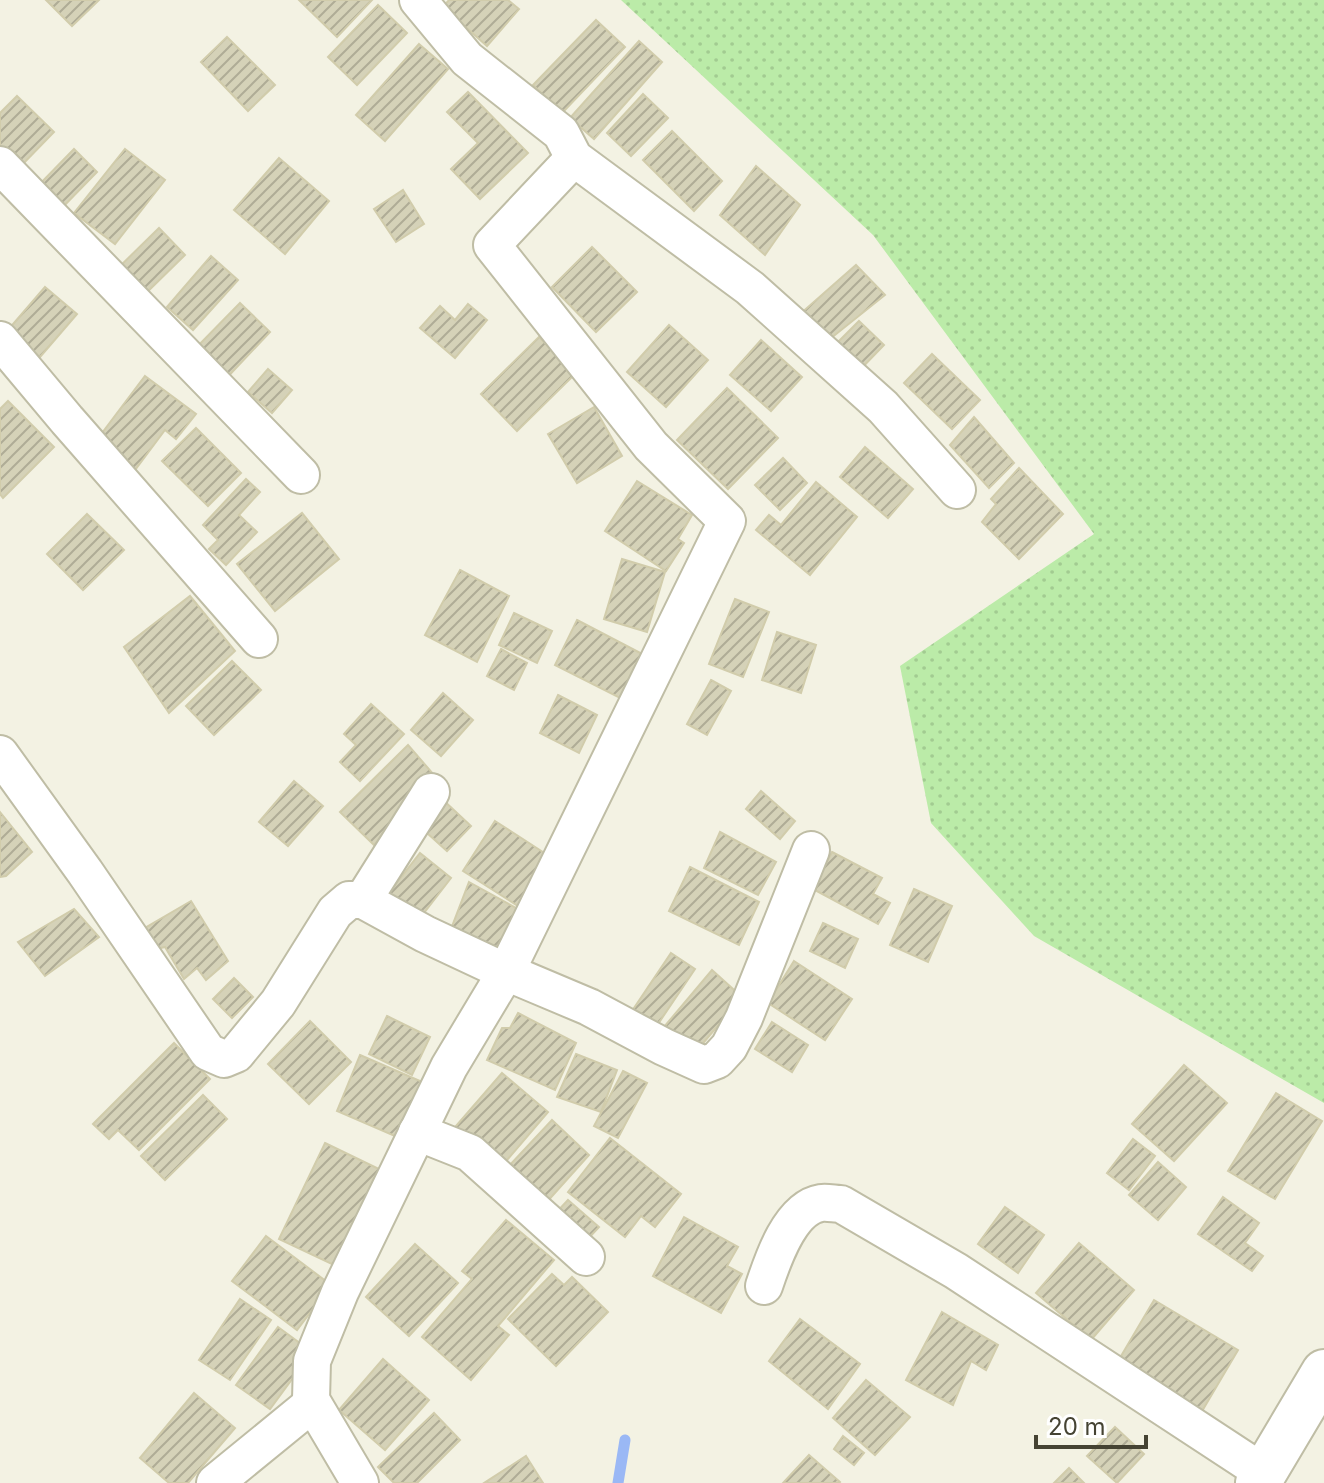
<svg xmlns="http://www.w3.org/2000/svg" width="1324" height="1483" font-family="Inter,sans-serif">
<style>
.grass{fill:url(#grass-dots)}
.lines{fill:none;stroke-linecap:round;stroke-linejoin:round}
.stream{stroke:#9ab8f5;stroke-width:11}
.building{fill:url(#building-hatch);stroke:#d1ccab;stroke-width:2}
.minor-casing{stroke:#bfbda5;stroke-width:40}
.tertiary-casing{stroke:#bfbda5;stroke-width:48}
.minor{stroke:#fff;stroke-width:36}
.tertiary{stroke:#fff;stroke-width:44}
</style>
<defs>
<pattern id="grass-dots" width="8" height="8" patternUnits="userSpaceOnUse" patternTransform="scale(2)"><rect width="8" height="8" fill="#bbeba8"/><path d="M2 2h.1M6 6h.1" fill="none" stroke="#a2cb91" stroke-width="1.8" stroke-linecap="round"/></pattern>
<pattern id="building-hatch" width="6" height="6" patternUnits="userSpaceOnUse" patternTransform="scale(2)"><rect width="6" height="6" fill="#d5d2b8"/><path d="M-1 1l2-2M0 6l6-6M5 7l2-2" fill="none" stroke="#afac96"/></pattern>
</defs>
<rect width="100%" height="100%" fill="#f3f2e3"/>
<polygon class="grass" points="621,0 1324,0 1324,1103 1034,936 931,823 900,666 1094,534 873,235"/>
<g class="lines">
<polyline class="stream" points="618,1483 625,1440"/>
</g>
<g class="building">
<polygon points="46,0 99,0 72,26"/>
<polygon points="299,0 372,0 337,37"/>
<polygon points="449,0 508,0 519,9 487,46 443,7"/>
<polygon points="378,5 407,33 357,85 328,57"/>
<polygon points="596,20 625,47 562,113 533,85"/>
<polygon points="227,37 275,85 248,111 201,62"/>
<polygon points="639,41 662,62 594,139 570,118"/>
<polygon points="419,44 448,69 385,141 356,115"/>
<polygon points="468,92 528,153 480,199 451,169 478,143 447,112"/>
<polygon points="643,94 668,118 631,156 607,133"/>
<polygon points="17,96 54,132 16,171 0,156 0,113"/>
<polygon points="672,131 722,181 694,211 643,160"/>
<polygon points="74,149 97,172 55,215 32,192"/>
<polygon points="125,149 165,180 115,244 74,213"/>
<polygon points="279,158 329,201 285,254 234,210"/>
<polygon points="756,166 800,205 765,255 720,215"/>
<polygon points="403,190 424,224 396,242 374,209"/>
<polygon points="159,228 185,255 140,299 114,272"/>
<polygon points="592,247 637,292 596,332 552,287"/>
<polygon points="211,256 238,280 193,330 167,307"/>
<polygon points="856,265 885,295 825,343 799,315"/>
<polygon points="45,287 77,314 40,357 8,330"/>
<polygon points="240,303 270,332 220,385 189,355"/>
<polygon points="468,304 487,320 455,358 420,328 440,306 455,320"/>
<polygon points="859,321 884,345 852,378 827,353"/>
<polygon points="669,325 708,360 666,407 627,372"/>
<polygon points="539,337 575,374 517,431 481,394"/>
<polygon points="761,340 802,377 771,411 730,375"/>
<polygon points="932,354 980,400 952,429 904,383"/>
<polygon points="268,369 292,390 272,413 248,392"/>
<polygon points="145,376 196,414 176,439 165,430 135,470 96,441"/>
<polygon points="727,388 778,438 728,489 677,440"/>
<polygon points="8,401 54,447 3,498 0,494 0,409"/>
<polygon points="594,407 622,456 577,483 548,434"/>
<polygon points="974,417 1014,463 989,488 950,445"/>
<polygon points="196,428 241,473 208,506 162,461"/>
<polygon points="865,447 913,489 888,518 840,477"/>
<polygon points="783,458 807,483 780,510 755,485"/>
<polygon points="1019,468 1063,514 1019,559 982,522 996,504 991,499"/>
<polygon points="246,479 260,492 239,515 257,532 226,565 209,549 218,540 203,525"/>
<polygon points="637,481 692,515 678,539 684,543 666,571 605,531"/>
<polygon points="816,482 857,517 810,575 756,530 769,515 781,525"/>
<polygon points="302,513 339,559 275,611 237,564"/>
<polygon points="87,514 124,550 83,590 47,554"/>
<polygon points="622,559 665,572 647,632 604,619"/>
<polygon points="460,570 509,596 477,662 425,635"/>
<polygon points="190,596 235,651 169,713 124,647"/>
<polygon points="735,599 769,612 743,677 709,664"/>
<polygon points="514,613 552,631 537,663 499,645"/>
<polygon points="577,620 648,657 626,701 555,665"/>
<polygon points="777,632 816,645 801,693 762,680"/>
<polygon points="501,649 527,663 514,690 487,676"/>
<polygon points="232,661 261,690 214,735 186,706"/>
<polygon points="711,680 731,691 707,735 687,724"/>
<polygon points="443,693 473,720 441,756 411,730"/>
<polygon points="558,695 597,715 579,753 540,733"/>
<polygon points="371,704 404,734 360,781 340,762 356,745 344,734"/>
<polygon points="408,745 434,775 374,845 340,812"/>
<polygon points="294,781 323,806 288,846 259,822"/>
<polygon points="761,791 795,821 780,839 746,809"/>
<polygon points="441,798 471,826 447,851 417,824"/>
<polygon points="0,812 32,852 6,876 0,877"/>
<polygon points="495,821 549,856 518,906 463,871"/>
<polygon points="720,832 776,862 758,895 704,868"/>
<polygon points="832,852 882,878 873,894 890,903 878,924 813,889"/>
<polygon points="420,853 451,878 420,918 388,894"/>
<polygon points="690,867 759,902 739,945 669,911"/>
<polygon points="469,882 525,913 504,957 451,929"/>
<polygon points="914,889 952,906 928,962 890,945"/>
<polygon points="191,901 228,961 206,980 197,968 184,979 165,947 156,949 145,928"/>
<polygon points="74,909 99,937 45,976 18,942"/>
<polygon points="823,923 858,939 845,968 810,951"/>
<polygon points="671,953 695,969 654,1030 630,1014"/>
<polygon points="794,961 852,999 825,1040 768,1003"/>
<polygon points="712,970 742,997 694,1054 664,1027"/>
<polygon points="234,978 253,997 232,1018 213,999"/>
<polygon points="518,1013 576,1043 555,1090 487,1060 502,1028 510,1028"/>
<polygon points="387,1016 430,1037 412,1075 369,1054"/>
<polygon points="310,1021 351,1062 309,1104 268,1064"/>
<polygon points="772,1022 808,1045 792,1072 755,1049"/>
<polygon points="174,1043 210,1079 139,1150 118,1130 109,1139 93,1124"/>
<polygon points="576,1054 617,1070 601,1112 557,1097"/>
<polygon points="360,1055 427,1084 404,1140 337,1111"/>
<polygon points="1184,1065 1227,1103 1174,1161 1132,1124"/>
<polygon points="623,1071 647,1083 618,1138 594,1126"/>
<polygon points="502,1073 548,1112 496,1173 450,1133"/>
<polygon points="1276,1093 1322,1121 1275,1199 1228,1171"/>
<polygon points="203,1095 227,1119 165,1180 141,1156"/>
<polygon points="552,1120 589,1155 545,1204 507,1168"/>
<polygon points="610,1138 681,1194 655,1227 641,1216 625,1237 568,1192"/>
<polygon points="1133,1139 1155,1156 1129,1190 1107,1173"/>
<polygon points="325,1143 381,1170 336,1266 279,1239"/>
<polygon points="1158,1162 1186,1187 1158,1220 1129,1195"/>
<polygon points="1223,1197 1259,1223 1245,1243 1263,1256 1252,1271 1198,1234"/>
<polygon points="568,1200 599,1227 584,1243 554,1215"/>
<polygon points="1005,1207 1044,1235 1018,1273 978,1244"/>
<polygon points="684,1217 738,1247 727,1266 742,1274 721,1313 653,1276"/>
<polygon points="506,1220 554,1260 498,1326 509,1335 471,1380 422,1337 472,1279 462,1271"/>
<polygon points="266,1236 331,1285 297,1330 232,1281"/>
<polygon points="1079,1243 1134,1290 1091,1340 1036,1293"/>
<polygon points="415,1244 458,1283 409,1336 366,1297"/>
<polygon points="552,1274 564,1285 572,1277 608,1312 556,1366 508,1319"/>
<polygon points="240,1299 271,1320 230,1380 199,1360"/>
<polygon points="1154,1300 1238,1350 1201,1413 1117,1363"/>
<polygon points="942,1312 998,1345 986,1370 971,1361 953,1405 906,1380"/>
<polygon points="800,1319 860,1364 828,1409 769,1361"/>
<polygon points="278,1327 312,1352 270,1409 236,1385"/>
<polygon points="383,1359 429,1400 385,1450 339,1410"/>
<polygon points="866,1380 910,1417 875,1455 833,1418"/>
<polygon points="194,1393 235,1428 188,1483 169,1483 140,1458"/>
<polygon points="434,1413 460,1440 417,1483 394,1483 378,1467"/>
<polygon points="1115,1427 1144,1454 1117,1483 1087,1456"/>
<polygon points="843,1436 864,1453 854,1465 834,1449"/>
<polygon points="809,1455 840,1482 839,1483 783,1483"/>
<polygon points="526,1456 543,1483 484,1483"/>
<polygon points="1069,1468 1084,1483 1054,1483"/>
</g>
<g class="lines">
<defs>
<g id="minor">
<polyline points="418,0 467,59 561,133 574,158 750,288 883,407 957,490"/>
<polyline points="0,165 301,475"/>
<polyline points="0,340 67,420 259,639"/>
<polyline points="0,754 85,872 208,1052 224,1059 236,1054 278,1003 335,912 349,900 363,900 425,934 506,972 589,1007 664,1047 704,1065 717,1060 729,1047 744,1018 811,850"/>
<polyline points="363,900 431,792"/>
<polyline points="417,1132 470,1153 586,1257"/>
<path d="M764,1286C773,1259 790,1208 821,1203C827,1202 835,1204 841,1204L956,1271L1264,1473"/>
<polyline points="215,1483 308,1407 311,1400"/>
<polyline points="360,1483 311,1400 312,1361 340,1292 449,1067 506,972 727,521 651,446 492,245 574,158"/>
</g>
<polyline id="tertiary" points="1258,1483 1324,1372"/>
</defs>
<use href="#minor" class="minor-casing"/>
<use href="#tertiary" class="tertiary-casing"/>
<use href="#minor" class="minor"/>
<use href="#tertiary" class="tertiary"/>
</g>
<path d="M1036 1435v12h110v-12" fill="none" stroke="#454333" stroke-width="4"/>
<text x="1048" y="1435" font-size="24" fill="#454333" stroke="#ffffff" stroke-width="6" paint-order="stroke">20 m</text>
</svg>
